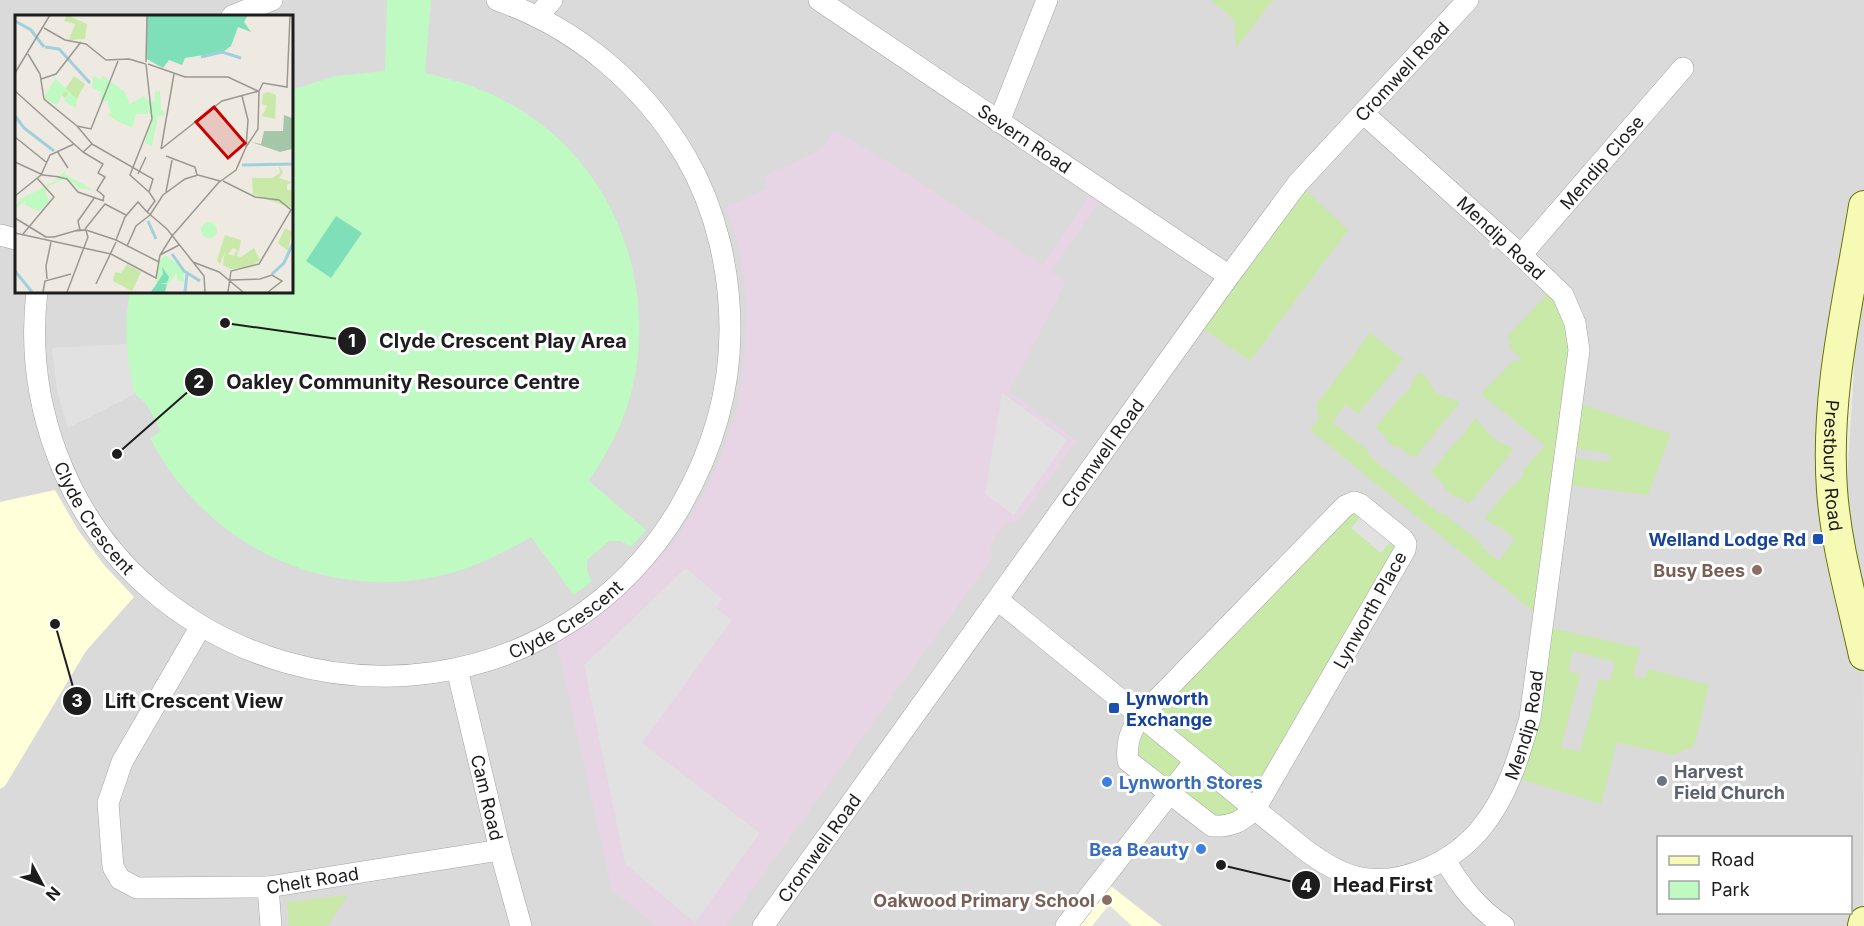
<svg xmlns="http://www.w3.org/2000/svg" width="1864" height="926" font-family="Inter,sans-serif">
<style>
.residential{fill:#dbdada;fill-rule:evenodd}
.industrial{fill:#e7d4e4}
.education{fill:#ffffda}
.grass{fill:#c8e9a7;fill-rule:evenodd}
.park{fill:#befac2}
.pitch{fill:#7fdfb9}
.parking{fill:#e1e1e1}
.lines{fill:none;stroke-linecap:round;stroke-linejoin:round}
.street-casing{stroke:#a4a4a4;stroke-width:22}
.secondary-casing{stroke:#687404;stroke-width:32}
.street{stroke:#fff;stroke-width:21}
.secondary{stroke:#f6fab4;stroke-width:30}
.transit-dot{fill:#1a4fb4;stroke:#fff;stroke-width:2}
.education-dot{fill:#8d6e63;stroke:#fff;stroke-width:2}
.worship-dot{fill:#6b7280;stroke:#fff;stroke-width:2}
.shop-dot{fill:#3f7fe0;stroke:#fff;stroke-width:2}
.labels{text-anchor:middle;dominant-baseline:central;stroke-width:6;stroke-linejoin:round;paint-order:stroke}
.street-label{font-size:18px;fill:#1d1d1d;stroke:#fff}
.transit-label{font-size:18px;font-weight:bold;fill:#164399;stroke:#fff;text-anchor:end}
.education-label{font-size:18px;font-weight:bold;fill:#785e54;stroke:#fff;text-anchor:end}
.worship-label{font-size:18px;font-weight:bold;fill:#5b616d;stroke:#fff;text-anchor:start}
.shop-label{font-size:18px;font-weight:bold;fill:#366cbe;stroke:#fff;text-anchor:start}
.inset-river{fill:none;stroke:#a2cfdd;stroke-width:3}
.inset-road{fill:none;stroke:#9a9893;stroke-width:1.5}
.view{fill:#c90000;fill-opacity:0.15;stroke:#c90000;stroke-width:3}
.inset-edge{fill:none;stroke:#1d1d1d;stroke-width:3}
.leader{fill:none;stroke:#1d1d1d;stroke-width:2}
.callout-dot{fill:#1d1d1d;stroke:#fff;stroke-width:2}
.mark-label{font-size:18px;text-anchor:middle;font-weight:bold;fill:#fff}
.callout-label{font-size:20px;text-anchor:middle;font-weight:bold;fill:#1d1d1d;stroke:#fff;stroke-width:6;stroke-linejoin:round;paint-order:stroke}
</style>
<rect width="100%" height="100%" fill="#eeeae2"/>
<g class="residential">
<path d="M0,0H1864V205L1834,391L1864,655L1863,926H0ZM16,16H291V291H16ZM1658,838H1850V912H1658Z"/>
<polygon points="1864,297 1864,593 1846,495 1855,356"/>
</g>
<polygon class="industrial" points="834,130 897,167 1042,265 1090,195 1099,202 1051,271 1066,282 1009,392 1077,441 1019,521 1006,523 990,546 992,559 726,926 657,926 612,890 557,643 598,617 647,572 678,536 707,488 718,463 733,422 738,404 744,358 747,305 740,253 733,226 725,208 768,188 763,176 821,150"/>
<g class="education">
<polygon points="55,490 78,530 104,565 134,597 86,651 5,786 0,789 0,502"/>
<polygon points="1102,879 1162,926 1066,926"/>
</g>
<g class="grass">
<polygon points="1211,0 1273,0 1236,48 1234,20"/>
<polygon points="1298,183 1348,230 1250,361 1195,323"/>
<path d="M1554,287L1568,303L1572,401L1671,434L1648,495L1561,484L1543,619L1310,430L1319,419L1316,405L1370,333L1403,359L1358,414L1346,404L1332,422L1370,452L1368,455L1441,515L1443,513L1483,545L1481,547L1499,561L1515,539L1499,526L1497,527L1485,518L1512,485L1514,486L1524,474L1522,472L1545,445L1481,394L1515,359L1519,362L1522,359L1508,346L1512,342L1507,337ZM1566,447L1606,453L1610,456L1609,462L1565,457Z"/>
<polygon points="1420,372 1428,379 1431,386 1436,393 1460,402 1415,457 1412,457 1398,446 1396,448 1385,439 1387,437 1375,428 1402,395 1403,396 1413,384 1411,382"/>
<path d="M1475,418C1482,424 1485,431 1492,437C1499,443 1507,444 1513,450L1469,504L1458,496L1456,498L1443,487L1444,485L1432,473L1428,475L1457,440L1459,441Z"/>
<polygon points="1354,502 1381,553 1397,534 1403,539 1255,809 1226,827 1128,761 1131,729"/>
<path d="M1543,626L1640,648L1633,676L1645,679L1648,669L1709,685L1694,746L1670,756L1668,754L1617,742L1601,804L1511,776ZM1573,651L1615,662L1610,682L1599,679L1580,752L1561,747L1580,674L1568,671Z"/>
<polygon points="348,895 327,926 289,926 287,902"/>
</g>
<path class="park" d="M387,0H431L425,73C456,80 486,89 514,106C619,166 665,299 625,413C616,437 603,459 589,481L646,530L631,547L621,541H609L587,560V571L592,581L574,595L531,537C508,550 486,562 461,570C337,609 209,551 150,438L161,431C156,422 151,411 145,403C142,399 137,397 135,393C124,370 125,316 130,291H291V90L336,76L385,71Z"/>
<polygon class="pitch" points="336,216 362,233 331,278 306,261"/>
<g class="parking">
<polygon points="127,344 129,366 135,394 68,428 57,391 52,348"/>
<polygon points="1002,393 1067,440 1014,515 985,494"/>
<polygon points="1367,509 1397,534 1381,553 1351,528"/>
<polygon points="686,568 722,599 716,608 732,620 642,743 760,833 695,923 625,864 584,665"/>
<polygon points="1109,905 1132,926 1092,926"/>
</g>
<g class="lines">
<defs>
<g id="street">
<path id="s1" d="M819,0L1229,276"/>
<polyline points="232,16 272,0"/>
<polyline points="537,17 552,0"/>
<polyline points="999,122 1047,0"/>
<polyline points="0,235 16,239"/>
<path id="s2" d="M1521,255L1683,68"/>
<path id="s3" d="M37,291C24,401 65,515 149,588C313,730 566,698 679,509C711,454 730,393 730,330C730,270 716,209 686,157C643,84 577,28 497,0"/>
<path d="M1354,502L1360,504L1403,539L1406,544L1405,550L1255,809C1241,822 1231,827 1212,826L1128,761C1126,743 1130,731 1141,716L1345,506Z"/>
<path id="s4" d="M998,600L1304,849C1320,861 1337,872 1356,877C1401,888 1455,861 1482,827C1508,795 1519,756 1530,718L1579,350L1575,323L1563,295L1521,255L1363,113"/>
<path id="s5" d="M201,626L122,762L108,803L113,867L120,879L137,888L268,887L500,850"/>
<path id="s6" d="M457,669L500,850L521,926"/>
<path d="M1445,860C1461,887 1478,909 1504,926"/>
<polyline points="268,887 271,926"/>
<path id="s7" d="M763,926L1229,276L1298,183L1468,0"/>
<polyline points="1066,926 1195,761"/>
</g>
<g id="secondary">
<path id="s8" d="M1864,206C1849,299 1825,394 1832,490C1836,546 1852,600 1864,655"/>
<polyline points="1863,926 1864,922"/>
</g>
</defs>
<use href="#street" class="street-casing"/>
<use href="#secondary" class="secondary-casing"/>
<use href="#street" class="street"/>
<use href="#secondary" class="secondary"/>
</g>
<g class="transit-dot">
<rect x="1812" y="533" width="12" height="12" rx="3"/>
<rect x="1108" y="702" width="12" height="12" rx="3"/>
</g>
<g class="education-dot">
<circle cx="1757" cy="570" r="6"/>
<circle cx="1107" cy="900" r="6"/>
</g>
<circle class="worship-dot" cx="1662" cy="781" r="6"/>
<g class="shop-dot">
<circle cx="1107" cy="782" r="6"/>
<circle cx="1201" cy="849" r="6"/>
</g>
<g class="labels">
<g class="street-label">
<text stroke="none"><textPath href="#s7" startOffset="1068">Cromwell Road</textPath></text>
<text stroke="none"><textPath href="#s1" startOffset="248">Severn Road</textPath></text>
<text stroke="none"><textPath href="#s2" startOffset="123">Mendip Close</textPath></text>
<text transform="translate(1501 238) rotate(43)">Mendip Road</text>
<text stroke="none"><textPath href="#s7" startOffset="582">Cromwell Road</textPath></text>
<text stroke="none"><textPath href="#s8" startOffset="262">Prestbury Road</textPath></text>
<text stroke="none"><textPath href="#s3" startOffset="240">Clyde Crescent</textPath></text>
<text transform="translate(1370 610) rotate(-61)">Lynworth Place</text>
<text stroke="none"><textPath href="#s3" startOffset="780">Clyde Crescent</textPath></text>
<text stroke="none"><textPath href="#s4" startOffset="708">Mendip Road</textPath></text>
<text stroke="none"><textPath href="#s6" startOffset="132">Cam Road</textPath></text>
<text stroke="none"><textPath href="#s7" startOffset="96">Cromwell Road</textPath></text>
<text stroke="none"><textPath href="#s5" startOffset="474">Chelt Road</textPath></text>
</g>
<g class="transit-label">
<text x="1806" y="539">Welland Lodge Rd</text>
<text x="1126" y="698" text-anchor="start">Lynworth<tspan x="1126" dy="21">Exchange</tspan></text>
</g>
<g class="education-label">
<text x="1745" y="570">Busy Bees</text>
<text x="1095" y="900">Oakwood Primary School</text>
</g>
<g class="worship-label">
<text x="1674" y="771">Harvest<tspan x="1674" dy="21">Field Church</tspan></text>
</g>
<g class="shop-label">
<text x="1119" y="782">Lynworth Stores</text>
<text x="1189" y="849" text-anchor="end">Bea Beauty</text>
</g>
</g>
<g transform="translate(15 15)">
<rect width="278" height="278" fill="#eeeae2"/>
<path d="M52,0L72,9L70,24L54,25L60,9L49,6ZM59,61L70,69L62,84L54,78L51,83L46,80ZM253,77L261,80L260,104L247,101L252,91L247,89L248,79ZM264,151L268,157L264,163L277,167L272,170V175H277V193L238,179L237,163H257L265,158ZM270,213L277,217L273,236L263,228ZM210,220L226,225L224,236L218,233L213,239L220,241V237L223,236L222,241L226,242L239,233L245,245L237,251L216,254L208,250L210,237L205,249L202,245ZM112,249L126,257L117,276L98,266L100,257L106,258Z" fill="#c8e9a7"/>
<path d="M269,100L277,103V134L265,137L236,127L246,129L249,116H268Z" fill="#a3c7a8"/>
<path d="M79,60L85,65L88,61L110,77L115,89L129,81L135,87L140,86V77L145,76L146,94L151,100L143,101L137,131L130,128L137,99H121L117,113L100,105L91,98L96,99L93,87L86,86V77L77,73ZM40,63L62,84L61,93L49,86L53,78L49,76L42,90L29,83ZM51,155L49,161L51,160L59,164L78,175L64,173L51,163L32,172L30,178L35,187L23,196L10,190L11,185L0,194L4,185L40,166ZM186 215a8 8 0 1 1 16 0a8 8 0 1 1-16 0ZM150,240L168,253L169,267L163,266L161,258L154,269L141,267L144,246Z" fill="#befac2"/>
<path d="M132,0H233L229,7L236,17L223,12L216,31L208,37L170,43L167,50L154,45L148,53L132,44ZM147,252L154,262L152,268H144L152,269L150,277H136L148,259Z" fill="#7fdfb9"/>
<path class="inset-river" d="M0,6L16,15L29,32M30,32L44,34L75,68M186,42L207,37L226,43M0,101L9,113L39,136M227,150L278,149M133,206L141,224M157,239L169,256L185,266M0,256L17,277M257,259L269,248L278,228M170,277L172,259"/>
<path class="inset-road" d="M29,13L50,25L71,29L91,45L114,44L131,49M13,39L25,59L29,84L62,111L78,130M131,47L132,0M131,49L137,104L115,160L134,177M133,49L170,62H213L243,76M0,58L35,0M26,64L41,59L66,27M0,76L68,137L77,129L138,164L134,177L140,186L132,197L152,214L178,247L204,257L228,277M62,111L76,114L103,46M0,122L31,147M231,132L243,114L244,76M146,134L159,59M146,134L207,86L244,76L248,68L272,72L275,0M42,136L53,153M68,137L88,149L83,158L90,162L82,175L89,181L88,185M151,141L180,152L182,160M0,147L28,160L45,162M123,159L131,142M43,162L52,164L63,177L89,186M208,166L240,182L264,185L276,195L244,249L216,256L213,277M203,168L221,155L231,132L233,105L227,81M151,177L157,145M0,181L26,160L35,140L59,129M135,200L148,180L170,164L183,160L205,166M0,203L31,222M70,214L90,189L111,200M65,215L63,206L80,182M71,215L101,225L144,247M0,218L96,239L141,263L145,240L157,221M8,219L39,182L22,163M157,221L205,166M30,222H39L63,215H71L60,216M101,225L110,202L123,187L132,197M112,231L121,211L135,200M145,240L164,230M178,247L189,261L190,277M32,264L31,251L36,227M215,265L245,264L257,260L267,266L253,277M81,269L101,227M28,277L30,266L56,259M52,277L73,222L71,216"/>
<path class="view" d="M199,92L230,128L213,143L181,107Z"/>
<rect width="278" height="278" class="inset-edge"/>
</g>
<path class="leader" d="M225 323L352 341M117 454L199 382M55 624L77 701M1221 865L1306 885"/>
<g class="callout-dot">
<circle cx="225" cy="323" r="6"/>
<circle cx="117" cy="454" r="6"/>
<circle cx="55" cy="624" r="6"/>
<circle cx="1221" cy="865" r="6"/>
<circle cx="352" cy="341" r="15"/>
<circle cx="199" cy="382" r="15"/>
<circle cx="77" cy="701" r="15"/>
<circle cx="1306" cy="885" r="15"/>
</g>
<g class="mark-label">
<text x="352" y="347">1</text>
<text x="199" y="388">2</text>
<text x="77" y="707">3</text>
<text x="1306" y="892">4</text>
</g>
<g class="callout-label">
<text x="503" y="348">Clyde Crescent Play Area</text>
<text x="403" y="389">Oakley Community Resource Centre</text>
<text x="194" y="708">Lift Crescent View</text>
<text x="1383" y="892">Head First</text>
</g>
<rect x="1657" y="836" width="195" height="78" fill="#ffffff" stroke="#a5a5a5" stroke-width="1.5"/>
<rect x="1669" y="856" width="30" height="9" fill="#f6fab4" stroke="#a5a5a5" stroke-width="1.5"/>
<text x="1711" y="866" font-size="18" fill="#1d1d1d">Road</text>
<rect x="1669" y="881" width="30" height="18" fill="#befac2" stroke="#a5a5a5" stroke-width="1.5"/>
<text x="1711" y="896" font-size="18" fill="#1d1d1d">Park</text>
<g transform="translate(42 884) rotate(131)" stroke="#ffffff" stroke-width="4.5" paint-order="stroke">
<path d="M0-4.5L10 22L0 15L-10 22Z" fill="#1d1d1d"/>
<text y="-9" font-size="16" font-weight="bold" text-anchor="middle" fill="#1d1d1d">N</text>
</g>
</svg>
